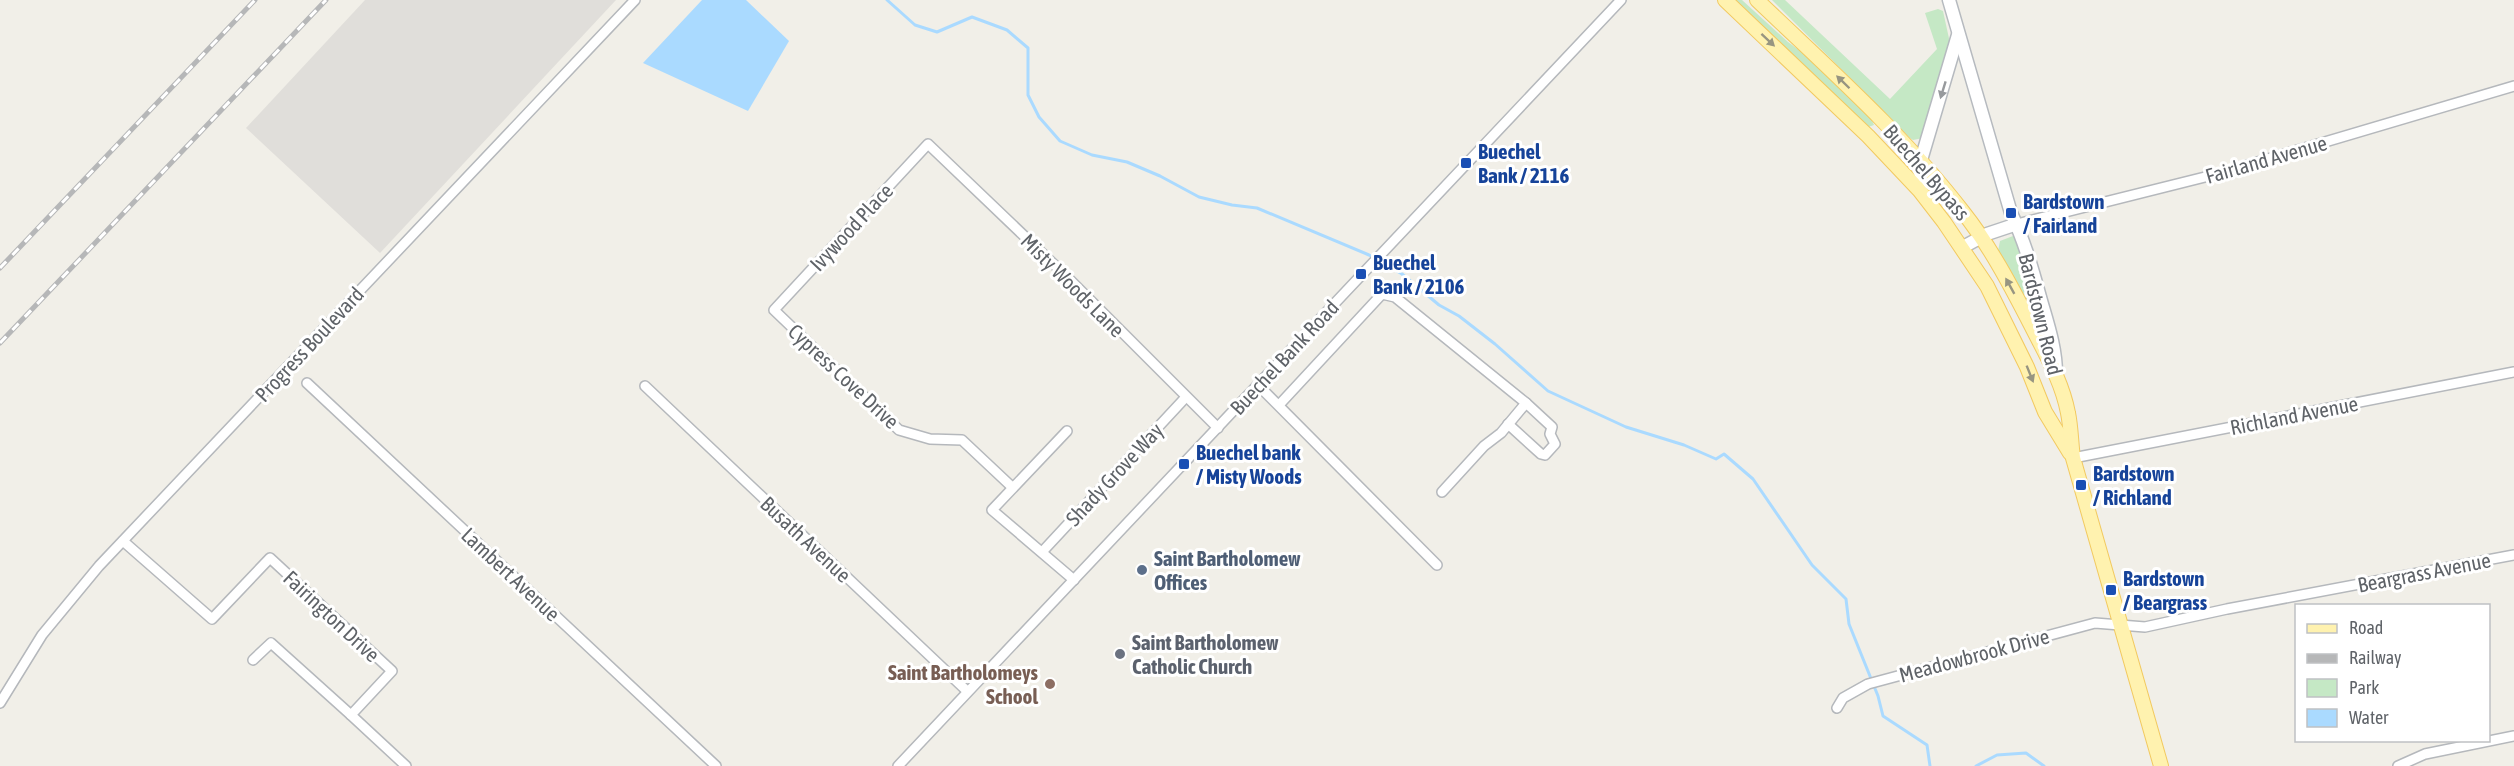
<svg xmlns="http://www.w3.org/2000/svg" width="2514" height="766" font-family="'Asap Condensed',sans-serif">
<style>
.industrial{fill:#e0deda}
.green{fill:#c5e8c5}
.water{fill:#aadaff}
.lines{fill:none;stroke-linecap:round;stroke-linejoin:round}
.stream{stroke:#aadaff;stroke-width:3}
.street-casing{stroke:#b5b8bc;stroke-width:12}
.secondary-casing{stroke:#b6babf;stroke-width:15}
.primary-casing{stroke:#f2c960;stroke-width:16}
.street{stroke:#fff;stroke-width:9}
.secondary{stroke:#fff;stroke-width:12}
.primary{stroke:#fff2af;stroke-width:14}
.rail-casing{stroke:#b6b7b8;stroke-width:5}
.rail{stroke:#fff;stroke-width:3;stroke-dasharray:9;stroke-linecap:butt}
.oneway{fill:#979581}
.oneway2{fill:#979a9d}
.transit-dot{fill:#1a4fb4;stroke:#fff;stroke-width:2}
.service-dot{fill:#5c6f8a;stroke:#fff;stroke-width:2}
.worship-dot{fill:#6b7280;stroke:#fff;stroke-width:2}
.education-dot{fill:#8d6e63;stroke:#fff;stroke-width:2}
.labels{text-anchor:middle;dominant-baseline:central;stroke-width:6;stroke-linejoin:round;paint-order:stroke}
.transit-label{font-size:21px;font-weight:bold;fill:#164399;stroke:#fff;text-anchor:start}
.street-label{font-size:21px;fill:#5f6368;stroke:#fff}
.service-label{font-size:21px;font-weight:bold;fill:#4e5e75;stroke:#fff;text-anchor:start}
.worship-label{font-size:21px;font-weight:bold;fill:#5b616d;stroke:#fff;text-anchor:start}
.education-label{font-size:21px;font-weight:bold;fill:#785e54;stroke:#fff;text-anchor:end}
</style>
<rect width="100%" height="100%" fill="#f1efe8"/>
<polygon class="industrial" points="365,0 616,0 380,253 246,128"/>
<g class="green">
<polygon points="1736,0 1742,0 1788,42 1814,61 1869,114 1874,125 1868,127"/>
<polygon points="1772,0 1785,0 1890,99 1937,49 1925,13 1938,9 1943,11 1950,43 1923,138 1913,140 1910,138"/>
<polygon points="2013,236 2019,244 2040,322 1998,251 2000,241"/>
</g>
<polygon class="water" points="702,0 746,0 789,41 748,111 643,63"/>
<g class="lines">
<g class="stream">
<polyline points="887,0 915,25 937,32 972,17 1007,30 1028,48 1028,95 1039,117 1060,141 1092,155 1127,162 1160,176 1199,197 1232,205 1257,208 1369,255 1402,274 1439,305 1459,316 1495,344 1548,391 1626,427 1684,445 1716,459 1724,454 1753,479 1812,565 1846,599 1849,624 1878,696 1883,716 1927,745 1930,766"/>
<polyline points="1976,766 1997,755 2026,753 2044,766"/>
</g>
<defs>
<g id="street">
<polyline points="2017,224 2217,174 2514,86"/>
<polyline points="307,383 716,766"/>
<polyline points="1258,385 1437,565"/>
<polyline points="645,386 967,691"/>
<polyline points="1279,405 1382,294 1395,297 1526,403 1501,433 1484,446 1442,492"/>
<polyline points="1508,424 1541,454 1545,455 1555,444 1550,434 1552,427 1526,403"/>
<polyline points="1067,431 992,510 1074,580"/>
<polyline points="2073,458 2514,372"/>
<polyline points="1012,487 962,440 930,439 899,430 774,310 928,144 1066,276 1218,428"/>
<polyline points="123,541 212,619 270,558 392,671 351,715 406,766"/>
<polyline points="1042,552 1186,397"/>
<polyline points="253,660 271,643 351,715"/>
<polyline points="0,703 42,635 99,566 635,0"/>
<polyline points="1837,708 1843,698 1868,684 2095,623 2145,627 2227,609 2514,555"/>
<polyline points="898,766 1621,0"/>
<polyline points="2398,766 2425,754 2514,736"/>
</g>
<g id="secondary">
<path d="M1949,0L2011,213C2024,240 2032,268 2040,297C2047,322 2056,347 2056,374"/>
<polyline points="1920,191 1921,160 1958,35"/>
<polyline points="1963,247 1987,234 2017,224"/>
</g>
<g id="primary">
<polyline points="1725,0 1868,136 1920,191 1944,222 1987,286 2027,367 2045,412 2070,453"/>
<path d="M1757,0C1828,68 1903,134 1963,212C1990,246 2011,286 2031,325C2045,353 2062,381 2068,413C2071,427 2071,443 2073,458L2161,766"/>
</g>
</defs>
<use href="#street" class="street-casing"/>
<use href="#secondary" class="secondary-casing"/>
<use href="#primary" class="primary-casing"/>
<use href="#street" class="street"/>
<use href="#secondary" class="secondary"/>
<use href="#primary" class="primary"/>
<defs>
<g id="rail">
<polyline points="0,268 255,0"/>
<polyline points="0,343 326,0"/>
</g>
</defs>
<use href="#rail" class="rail-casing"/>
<use href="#rail" class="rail"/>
</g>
<defs><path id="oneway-solid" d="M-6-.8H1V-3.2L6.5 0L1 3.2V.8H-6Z" transform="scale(1.5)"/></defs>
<g class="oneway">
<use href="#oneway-solid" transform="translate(1768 40) rotate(43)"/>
<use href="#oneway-solid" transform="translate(1843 82) rotate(-136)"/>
<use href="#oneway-solid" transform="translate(2010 286) rotate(-119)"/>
<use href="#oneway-solid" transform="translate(2030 374) rotate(68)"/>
</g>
<use class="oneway2" href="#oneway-solid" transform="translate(1943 90) rotate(107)"/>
<g class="transit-dot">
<rect x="1460" y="157" width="12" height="12" rx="3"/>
<rect x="2005" y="207" width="12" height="12" rx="3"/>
<rect x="1355" y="268" width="12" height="12" rx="3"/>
<rect x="1178" y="458" width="12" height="12" rx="3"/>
<rect x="2075" y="479" width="12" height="12" rx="3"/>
<rect x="2105" y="584" width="12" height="12" rx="3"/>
</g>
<circle class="service-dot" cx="1142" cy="570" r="6"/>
<circle class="worship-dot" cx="1120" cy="654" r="6"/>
<circle class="education-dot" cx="1050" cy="684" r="6"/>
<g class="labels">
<g class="transit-label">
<text x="1478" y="151">Buechel<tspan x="1478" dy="24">Bank / 2116</tspan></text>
<text x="2023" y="201">Bardstown<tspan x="2023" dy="24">/ Fairland</tspan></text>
<text x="1373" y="262">Buechel<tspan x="1373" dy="24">Bank / 2106</tspan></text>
<text x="1196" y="452">Buechel bank<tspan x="1196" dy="24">/ Misty Woods</tspan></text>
<text x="2093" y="473">Bardstown<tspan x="2093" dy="24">/ Richland</tspan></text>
<text x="2123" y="578">Bardstown<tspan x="2123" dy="24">/ Beargrass</tspan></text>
</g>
<g class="street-label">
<text transform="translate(2266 159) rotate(-16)">Fairland Avenue</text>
<text transform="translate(1927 172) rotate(49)">Buechel Bypass</text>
<text transform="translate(851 227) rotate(-47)">Ivywood Place</text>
<text transform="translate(1073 285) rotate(45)">Misty Woods Lane</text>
<text transform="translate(2041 314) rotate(76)">Bardstown Road</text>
<text transform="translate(309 344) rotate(-47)">Progress Boulevard</text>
<text transform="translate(1284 357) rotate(-47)">Buechel Bank Road</text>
<text transform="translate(844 376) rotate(43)">Cypress Cove Drive</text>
<text transform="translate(2294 415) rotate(-11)">Richland Avenue</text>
<text transform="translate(1114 474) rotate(-47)">Shady Grove Way</text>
<text transform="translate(806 539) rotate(43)">Busath Avenue</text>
<text transform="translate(2424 572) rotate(-11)">Beargrass Avenue</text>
<text transform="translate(511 574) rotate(43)">Lambert Avenue</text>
<text transform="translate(332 616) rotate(43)">Fairington Drive</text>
<text transform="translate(1974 655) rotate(-15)">Meadowbrook Drive</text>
</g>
<g class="service-label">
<text x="1154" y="558">Saint Bartholomew<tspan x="1154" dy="24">Offices</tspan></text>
</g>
<g class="worship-label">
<text x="1132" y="642">Saint Bartholomew<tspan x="1132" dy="24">Catholic Church</tspan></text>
</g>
<g class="education-label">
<text x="1038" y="672">Saint Bartholomeys<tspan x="1038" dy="24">School</tspan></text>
</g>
</g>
<rect x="2295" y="604" width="195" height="138" fill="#ffffff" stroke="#bfc1c3" stroke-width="1.5"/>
<rect x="2307" y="624" width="30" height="9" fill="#fff2af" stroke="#bfc1c3" stroke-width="1.5"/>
<text x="2349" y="634" font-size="18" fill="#5f6368">Road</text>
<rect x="2307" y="654" width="30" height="9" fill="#b6b7b8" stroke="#bfc1c3" stroke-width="1.5"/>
<text x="2349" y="664" font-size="18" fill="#5f6368">Railway</text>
<rect x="2307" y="679" width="30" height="18" fill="#c5e8c5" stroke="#bfc1c3" stroke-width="1.5"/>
<text x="2349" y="694" font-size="18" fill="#5f6368">Park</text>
<rect x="2307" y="709" width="30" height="18" fill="#aadaff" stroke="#bfc1c3" stroke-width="1.5"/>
<text x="2349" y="724" font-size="18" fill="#5f6368">Water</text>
</svg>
